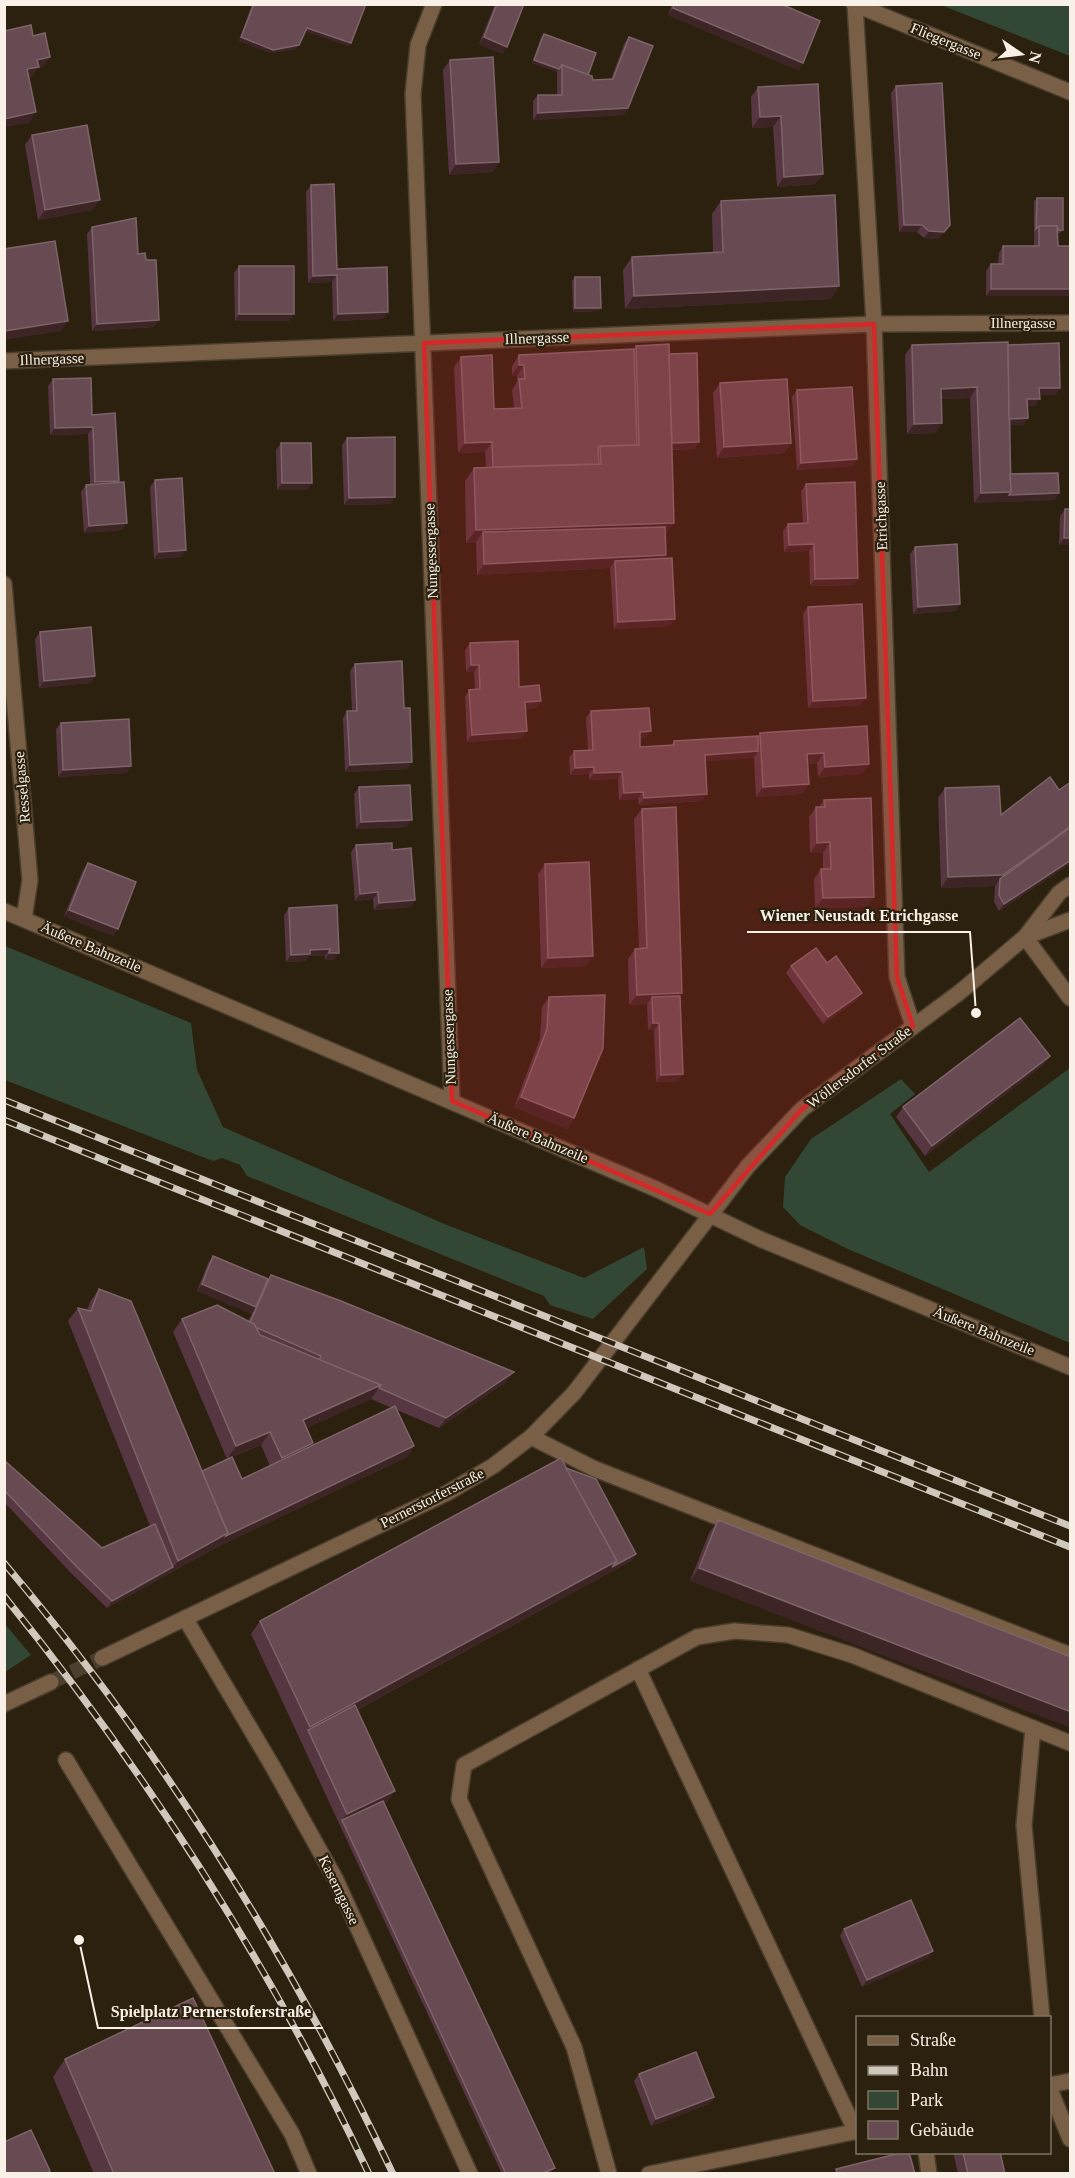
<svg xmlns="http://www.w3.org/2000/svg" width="1075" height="2178" font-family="Georgia,serif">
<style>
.green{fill:#324835}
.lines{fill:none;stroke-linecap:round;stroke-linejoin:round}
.street-tunnel{stroke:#4b3f2f;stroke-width:15;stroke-dasharray:15 8;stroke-linecap:butt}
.lane-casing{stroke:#493d2d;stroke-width:18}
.street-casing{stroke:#493d2d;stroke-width:18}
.lane{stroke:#7a5f47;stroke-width:15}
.street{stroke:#7a5f47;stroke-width:15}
.rail-casing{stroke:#d1c8bd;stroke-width:7}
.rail{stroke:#2c200f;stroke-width:4.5;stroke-dasharray:14;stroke-linecap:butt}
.wall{fill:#553641;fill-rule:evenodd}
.shaded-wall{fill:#3d2525}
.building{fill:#674a52;stroke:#7e646a;stroke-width:1.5}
.marked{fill:#d62828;fill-opacity:0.2;stroke:#d62828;stroke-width:4.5;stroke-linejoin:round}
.labels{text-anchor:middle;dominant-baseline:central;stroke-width:4.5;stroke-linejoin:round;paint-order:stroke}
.street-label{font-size:15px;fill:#f9f1e7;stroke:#2c200f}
.leader{fill:none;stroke:#f9f1e7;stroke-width:2}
.callout-dot{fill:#f9f1e7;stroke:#2c200f;stroke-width:2}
.callout-label{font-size:16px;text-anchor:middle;font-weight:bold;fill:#f9f1e7;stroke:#2c200f;stroke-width:4.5;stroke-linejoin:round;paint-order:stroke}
</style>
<rect width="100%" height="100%" fill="#2c200f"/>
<g class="green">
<polygon points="941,5 1070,5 1070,56"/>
<polygon points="5,946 191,1023 197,1070 223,1127 442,1223 584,1278 644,1247 647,1269 593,1319 550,1305 544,1296 247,1176 240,1165 222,1158 213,1161 5,1080"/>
<polygon points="1070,1068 1070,1343 848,1249 800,1225 783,1207 785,1177 811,1139 901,1079 915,1094 890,1114 929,1172"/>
<polygon points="5,1624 31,1655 5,1672 4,1672"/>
</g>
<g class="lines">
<polyline class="street-tunnel" points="51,1682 102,1658"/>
<defs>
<g id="lane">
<polyline points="531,1437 595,1469 1070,1655"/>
<polyline points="638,1669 856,2132"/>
<polyline points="1033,1728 1024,1825 1042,2018"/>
<polyline points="66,1760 292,2134 309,2174"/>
<polyline points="1050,2085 1070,2081"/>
<polyline points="1050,2089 1070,2139"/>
<polyline points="926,2152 929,2174"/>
<polyline points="609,2174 574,2047 459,1799 464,1765 697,1637 735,1631 788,1635 852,1655 1070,1743"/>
<polyline points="649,2174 858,2131"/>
</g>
<g id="street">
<polyline points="434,4 418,45 413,94 452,1101"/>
<polyline points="854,4 1070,92"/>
<polyline points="855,4 874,324 897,977 913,1026"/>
<polyline points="4,361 874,324 1070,323"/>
<polyline points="4,584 30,880 24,919"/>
<polyline points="4,911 656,1189 760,1239 1070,1367"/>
<polyline points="1025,937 1070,998"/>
<polyline points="1025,937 1070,920"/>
<polyline points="185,1618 273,1767 336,1880 470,2174"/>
<polyline points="102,1658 447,1493 493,1466 531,1437 574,1393 748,1166 802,1109 960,992 1025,937 1059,893 1070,885"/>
<polyline points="4,1704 51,1682"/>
</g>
</defs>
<use href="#lane" class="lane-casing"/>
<use href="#street" class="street-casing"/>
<use href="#lane" class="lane"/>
<use href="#street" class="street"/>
<defs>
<g id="rail">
<polyline points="4,1100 1070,1526"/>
<polyline points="4,1120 1070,1547"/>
<path d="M4,1563C161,1748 289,1955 393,2174"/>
<path d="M4,1596C148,1774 271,1966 369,2174"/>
</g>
</defs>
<use href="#rail" class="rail-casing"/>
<use href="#rail" class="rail"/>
</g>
<g class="wall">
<polygon points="252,4 366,4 351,43 348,46 305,31 296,49 271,53 239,41"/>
<polygon points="495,4 524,4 502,54 479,44"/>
<polygon points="672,4 781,4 803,63 798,70 668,15"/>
<polygon points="544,34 593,80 611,79 624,44 629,37 628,108 623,115 533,120 533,101 538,95 557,95 557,72 532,63 541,37"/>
<polygon points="450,60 499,162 492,172 449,175 443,70"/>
<polygon points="818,84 823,174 815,184 777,187 773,127 752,128 751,97 758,87"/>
<polygon points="896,86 939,239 924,238 917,232 899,232 891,93"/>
<polygon points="32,135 92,210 38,220 25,145"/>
<polygon points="311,185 337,269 383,319 333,321 332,282 308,283 306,192"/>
<polygon points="1037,198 1063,230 1060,233 1058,233 986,296 986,271 991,264 998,264 999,253 1003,246 1034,246 1034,201"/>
<polygon points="721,201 839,286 830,299 625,309 623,270 632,257 713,253 712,214"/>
<polygon points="92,227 138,254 146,260 154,327 92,331 87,234"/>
<polygon points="239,266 289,321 235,321 234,273"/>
<polygon points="575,277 601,308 598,311 573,312 572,281"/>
<polygon points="912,345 1008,345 1060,388 1055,395 1040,395 1035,406 1027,406 1028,418 1023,425 1010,425 1010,474 1059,493 1054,500 974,503 970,398 941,399 942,423 935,433 907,434 905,355"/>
<polygon points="636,346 669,354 695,449 672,450 665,536 666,555 663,558 670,626 614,629 610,568 477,575 476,542 466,543 465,481 474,468 486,467 485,452 458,453 454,367 461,357 494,409 514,408 512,390 517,382 517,376 512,375 512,366 519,355 634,349"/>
<polygon points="53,379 92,415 118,482 122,530 84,533 81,492 86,485 90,485 88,434 50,435 48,386"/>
<polygon points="720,383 791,443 784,453 717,458 713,393"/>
<polygon points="797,390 857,459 852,466 797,470 792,397"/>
<polygon points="347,438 391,504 344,505 342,445"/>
<polygon points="281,443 307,490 277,490 276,450"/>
<polygon points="155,480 186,550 181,557 154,559 150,487"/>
<polygon points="806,484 858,578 854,585 810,586 809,551 784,552 783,531 788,524 803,523 801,491"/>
<polygon points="1065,509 1071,545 1059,545 1060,516"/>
<polygon points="915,547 960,604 955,611 913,614 910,554"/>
<polygon points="808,607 861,705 808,708 803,614"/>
<polygon points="40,632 95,676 90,683 39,688 35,639"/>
<polygon points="470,643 519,687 541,701 536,708 526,709 522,738 467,742 465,697 469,690 475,689 474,672 466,672 465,650"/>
<polygon points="355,664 404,708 412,762 407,769 345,772 343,718 347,711 352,711 350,671"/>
<polygon points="591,711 646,738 640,738 640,747 671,745 674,741 758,736 760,733 869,764 862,774 818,777 817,763 807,764 809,784 801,794 756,797 754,758 705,761 702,801 639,805 638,799 619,800 618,779 589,780 589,774 570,775 569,758 574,751 588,750 586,718"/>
<polygon points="61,723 127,773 58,777 56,729"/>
<polygon points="359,787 407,827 356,829 354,794"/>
<polygon points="945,788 1001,815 1071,863 999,911 994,902 995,886 941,888 938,798"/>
<polygon points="824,800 867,907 815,908 814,879 821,869 823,869 823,853 810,853 809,817 816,807 819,807"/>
<polygon points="642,809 680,996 678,1081 656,1082 654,1030 648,1030 647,1004 629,1005 628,959 635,949 639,949 634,819"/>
<polygon points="356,845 392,850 415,900 410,907 374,910 373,899 355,901 351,852"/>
<polygon points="88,863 113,936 64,916 83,870"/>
<polygon points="545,864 586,966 541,968 538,874"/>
<polygon points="337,905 334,960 325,960 325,956 309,956 305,961 286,962 284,915 289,908"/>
<polygon points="791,966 857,1000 823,1024 786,973"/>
<polygon points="549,997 574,1118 567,1129 514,1107 540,1039 542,1007"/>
<polygon points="1050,1056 1042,1066 925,1156 896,1117 903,1107"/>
<path d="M213,1256L268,1279L271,1275L506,1382L439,1428L397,1410L414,1446L407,1457L219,1546L107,1608L71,1573L4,1502V1460L102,1548L150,1526L68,1321L78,1308L87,1310L90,1302L99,1289L202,1471L227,1459L173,1332L182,1319L248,1321L252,1314L197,1291L208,1263ZM371,1399L392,1408L310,1447L313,1443L306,1428ZM261,1445L270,1466L242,1479L232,1457Z"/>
<polygon points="566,1468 636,1554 631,1561 357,1710 388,1801 384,1803 552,2172 547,2174 502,2174 251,1634 260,1621"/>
<polygon points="718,1520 1071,1657 690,1581 709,1533"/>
<polygon points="844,1929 928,1958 862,1987 840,1936"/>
<polygon points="65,2059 275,2174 94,2174 53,2077"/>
<polygon points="639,2074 714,2097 709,2104 651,2126 634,2081"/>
<polygon points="953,2152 1000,2152 1005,2174 958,2174"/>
</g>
<g class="shaded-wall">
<polygon points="673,8 803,63 798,70 668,15"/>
<polygon points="307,28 351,43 348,46 304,31"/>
<polygon points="241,37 299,45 296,49 271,53 239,41"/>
<polygon points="484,37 507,47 502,54 479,44"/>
<polygon points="50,57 43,67 37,69 32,77 20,79 27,69 37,60"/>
<polygon points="534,60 559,69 557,72 532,63"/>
<polygon points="628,108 623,115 533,120 538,113"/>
<polygon points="36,112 29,123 4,127 4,119"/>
<polygon points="781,116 773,127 752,128 760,117"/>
<polygon points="499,162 492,172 449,175 456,164"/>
<polygon points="823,174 815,184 777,187 784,177"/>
<polygon points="100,200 92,210 38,220 45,210"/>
<polygon points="904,225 922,225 917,232 899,232"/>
<polygon points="950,225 939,239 924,238 929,231"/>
<polygon points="337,275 332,282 308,283 313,276"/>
<polygon points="839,286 830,299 625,309 634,296"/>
<polygon points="991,289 1071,289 1071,296 986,296"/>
<polygon points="575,308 601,308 598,311 573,312"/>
<polygon points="388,312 383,319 333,321 338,314"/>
<polygon points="239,314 294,314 289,321 235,321"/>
<polygon points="159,320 154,327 92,331 97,324"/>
<polygon points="68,321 61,331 4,340 4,331"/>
<polygon points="519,365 524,365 517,376 512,375"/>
<polygon points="977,387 970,398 934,399 941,389"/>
<polygon points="1039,388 1060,388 1055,395 1034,395"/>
<polygon points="1027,399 1040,399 1035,406 1022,406"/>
<polygon points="1028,418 1023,425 1002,426 1007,419"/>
<polygon points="942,423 935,433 907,434 914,424"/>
<polygon points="93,427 88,434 50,435 55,428"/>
<polygon points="492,442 485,452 458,453 465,443"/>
<polygon points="699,442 695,449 663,450 668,443"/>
<polygon points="791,443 784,453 717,458 724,447"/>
<polygon points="857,459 852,466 797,470 801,463"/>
<polygon points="119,481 114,488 90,489 95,482"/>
<polygon points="282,483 312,483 307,490 277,490"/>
<polygon points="1011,492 1059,493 1054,500 974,503 981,493"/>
<polygon points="395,497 391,504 344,505 349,498"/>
<polygon points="127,523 122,530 84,533 89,526"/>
<polygon points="674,523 665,536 483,532 476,542 466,543 476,530"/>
<polygon points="1064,538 1071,538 1071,545 1059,545"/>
<polygon points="814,544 809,551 784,552 789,545"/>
<polygon points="186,550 181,557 154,559 159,552"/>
<polygon points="666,555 658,565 615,561 610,568 477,575 484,564"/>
<polygon points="858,578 854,585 810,586 815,579"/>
<polygon points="960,604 955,611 913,614 918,607"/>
<polygon points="675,619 670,626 614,629 618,622"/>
<polygon points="471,665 479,665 474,672 466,672"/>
<polygon points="95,676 90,683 39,688 44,681"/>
<polygon points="866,698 861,705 808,708 813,701"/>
<polygon points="541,701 536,708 521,709 525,702"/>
<polygon points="527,731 522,738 467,742 472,735"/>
<polygon points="651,731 646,738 635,739 640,732"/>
<polygon points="758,751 754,758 700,762 705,755"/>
<polygon points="824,753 817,763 800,764 807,754"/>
<polygon points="412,762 407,769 345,772 350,765"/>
<polygon points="869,764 862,774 818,777 825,767"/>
<polygon points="131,766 127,773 58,777 63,770"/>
<polygon points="594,767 589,774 570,775 575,768"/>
<polygon points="622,772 618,779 589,780 594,773"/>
<polygon points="809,784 801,794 756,797 763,787"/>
<polygon points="643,792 638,799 619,800 624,793"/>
<polygon points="707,794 702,801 639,805 644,798"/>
<polygon points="412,820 407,827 356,829 361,822"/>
<polygon points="1071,826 1071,831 1000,879 995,886 941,888 948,877"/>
<polygon points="830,842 823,853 810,853 817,843"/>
<polygon points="1071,860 1071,863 999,911 1004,904"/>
<polygon points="378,892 373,899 355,901 360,894"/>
<polygon points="874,897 867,907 815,908 823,898"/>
<polygon points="415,900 410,907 374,910 379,903"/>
<polygon points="69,910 118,929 113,936 64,916"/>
<polygon points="330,949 325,956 309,956 305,961 286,962 291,955 310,950"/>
<polygon points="329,953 339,953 334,960 325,960"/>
<polygon points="593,956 586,966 541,968 548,958"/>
<polygon points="682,993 675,1003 652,997 647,1004 629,1005 637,995"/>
<polygon points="862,993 857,1000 823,1024 828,1017"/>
<polygon points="653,1023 659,1023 654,1030 648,1030"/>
<polygon points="1050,1056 1042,1066 925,1156 932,1146"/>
<polygon points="683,1074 678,1081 656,1082 661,1075"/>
<polygon points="521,1097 574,1118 567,1129 514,1107"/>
<polygon points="202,1284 256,1307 251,1314 197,1291"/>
<polygon points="514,1372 506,1382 439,1428 446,1418"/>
<polygon points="381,1385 371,1399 294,1434 303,1420"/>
<polygon points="270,1432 261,1445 227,1459 236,1446"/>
<polygon points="313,1443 303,1456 273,1471 282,1458"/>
<polygon points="414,1446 407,1457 219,1546 226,1536"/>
<polygon points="228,1533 219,1546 168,1574 178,1561"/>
<polygon points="636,1554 631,1561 310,1735 308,1730 310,1727 617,1561"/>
<polygon points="173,1567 168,1574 107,1608 112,1601"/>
<polygon points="699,1568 1071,1712 1071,1728 690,1581"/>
<polygon points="395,1791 388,1801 343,1822 342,1820 347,1814"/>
<polygon points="933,1951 928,1958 862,1987 867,1980"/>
<polygon points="714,2097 709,2104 651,2126 656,2119"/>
<polygon points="555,2168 552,2172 547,2174 541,2174"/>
</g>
<g class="building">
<polygon points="254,4 366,4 351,43 307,28 299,45 273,50 241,37"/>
<polygon points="497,4 524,4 507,47 484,37"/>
<polygon points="674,4 781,4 820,21 803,63 673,8"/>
<polygon points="31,25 33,36 45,33 50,57 37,60 39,67 27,69 36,112 4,119 4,31"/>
<polygon points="544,34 596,53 588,75 562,65 559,69 534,60"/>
<polygon points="629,37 653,46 628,108 538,113 538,95 562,95 562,65 592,76 593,80 613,79"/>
<polygon points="493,57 499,162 456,164 450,60"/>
<polygon points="942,83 950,225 944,232 929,231 922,225 904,225 896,86"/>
<polygon points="818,84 823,174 784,177 781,116 760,117 758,87"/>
<polygon points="87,125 100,200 45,210 32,135"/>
<polygon points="334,184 337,269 387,267 388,312 338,314 337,275 313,276 311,185"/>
<polygon points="835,195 839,286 634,296 632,257 723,252 721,201"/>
<polygon points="1037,198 1063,198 1063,230 1058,230 1057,226 1039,226 1036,229"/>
<polygon points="136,218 138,254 145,253 146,260 156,260 159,320 97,324 92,227"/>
<polygon points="1039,226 1057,226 1058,246 1071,246 1071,289 991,289 991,264 1003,264 1003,246 1039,246"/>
<polygon points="55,241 68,321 4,331 4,249"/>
<rect x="239" y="266" width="55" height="48"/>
<polygon points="575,277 600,277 601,308 575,308"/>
<polygon points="1008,342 1011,492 981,493 977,387 941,389 942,423 914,424 912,345"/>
<polygon points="1059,343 1060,388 1039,388 1040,399 1027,399 1028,418 1009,419 1008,345"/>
<polygon points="669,344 674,523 476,530 474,468 601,464 600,446 639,445 636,346"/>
<polygon points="634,349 637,445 600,446 598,449 599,464 493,467 492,442 465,443 461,357 492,355 494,409 522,408 519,379 525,379 524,365 519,365 519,355"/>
<polygon points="697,353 699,442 672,443 669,354"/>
<polygon points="91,378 92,415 115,413 119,481 95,482 93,427 55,428 53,379"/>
<polygon points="787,379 791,443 724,447 720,383"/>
<polygon points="852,387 857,459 801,463 797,390"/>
<polygon points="395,437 395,497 349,498 347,438"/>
<polygon points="281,443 311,443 312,483 282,483"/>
<polygon points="1058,473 1059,493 1009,495 1011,492 1010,474"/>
<polygon points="182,478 186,550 159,552 155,480"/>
<polygon points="124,482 127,523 89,526 86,485"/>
<polygon points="855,482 858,578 815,579 814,544 789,545 788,524 808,523 806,484"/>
<polygon points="1065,509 1071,509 1071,538 1064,538"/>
<polygon points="665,527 666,555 484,564 483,532"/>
<polygon points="957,544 960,604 918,607 915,547"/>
<polygon points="672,558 675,619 618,622 615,561"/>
<polygon points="862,604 866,698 813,701 808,607"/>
<polygon points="91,627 95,676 44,681 40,632"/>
<polygon points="518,641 519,687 539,685 541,701 525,702 527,731 472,735 469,690 480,689 479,665 471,665 470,643"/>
<polygon points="402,661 404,708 410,708 412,762 350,765 347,711 357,711 355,664"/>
<polygon points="649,708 651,731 640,732 640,747 674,745 674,741 758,736 758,751 705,755 707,794 644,798 643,792 624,793 622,772 594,773 594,767 575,768 574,751 593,750 591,711"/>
<polygon points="129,719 131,766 63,770 61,723"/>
<polygon points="867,726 869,764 825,767 824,753 807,754 809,784 763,787 760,733"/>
<polygon points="1050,777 1059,790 1071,782 1071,826 1003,875 948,877 945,788 999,786 1001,815"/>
<polygon points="410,785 412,820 361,822 359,787"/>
<polygon points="871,798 874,897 823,898 821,869 831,869 830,842 817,843 816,807 825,807 824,800"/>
<polygon points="676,807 682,993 637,995 635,949 647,948 642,809"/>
<polygon points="1071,827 1071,860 1004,904 999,895 1000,879"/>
<polygon points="392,843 392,850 411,848 415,900 379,903 378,892 360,894 356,845"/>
<polygon points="589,862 593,956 548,958 545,864"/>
<polygon points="88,863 136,882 118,929 69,910"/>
<polygon points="337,905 339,953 329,953 330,949 310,950 310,954 291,955 289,908"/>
<polygon points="816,948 827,963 836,956 862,993 828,1017 791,966"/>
<polygon points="605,995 603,1048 574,1118 521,1097 547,1029 549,997"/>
<polygon points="680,996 683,1074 661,1075 659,1023 653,1023 652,997"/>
<polygon points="1020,1018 1050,1056 932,1146 903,1107"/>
<polygon points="213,1256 268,1279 256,1307 202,1284"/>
<polygon points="271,1275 341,1301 514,1372 446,1418 379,1388 381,1385 319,1360 321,1356 255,1327 254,1324 250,1322"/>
<polygon points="99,1289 131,1301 228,1533 178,1561 78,1308 91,1311"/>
<polygon points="217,1305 254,1324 260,1335 381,1385 303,1420 313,1443 282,1458 270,1432 236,1446 182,1319"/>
<polygon points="395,1406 414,1446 226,1536 228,1533 202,1471 232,1457 242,1479"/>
<polygon points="561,1458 617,1561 310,1727 260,1621"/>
<polygon points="4,1460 102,1548 155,1524 173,1567 112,1601 76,1566 4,1490"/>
<polygon points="566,1468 596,1479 636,1554 612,1567 617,1561"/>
<polygon points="718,1520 1071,1657 1071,1712 699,1568"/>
<polygon points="355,1705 395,1791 347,1814 308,1730"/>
<polygon points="383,1801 555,2168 541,2174 506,2174 342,1820"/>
<polygon points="911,1900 933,1951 867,1980 844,1929"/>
<polygon points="193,1998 275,2174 114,2174 65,2059"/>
<polygon points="696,2052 714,2097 656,2119 639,2074"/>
<polygon points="31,2130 50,2171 45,2174 4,2174 4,2142"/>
<polygon points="904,2152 909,2152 915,2174 837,2174 836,2169"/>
<polygon points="963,2152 1000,2152 1005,2174 968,2174"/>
</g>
<path class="marked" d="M874,324L897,977L913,1026L802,1109L710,1214L452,1101L424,343Z"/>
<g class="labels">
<g class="street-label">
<text transform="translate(946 41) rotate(22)">Fliegergasse</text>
<text x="1023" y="323">Illnergasse</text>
<text transform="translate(537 338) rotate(-2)">Illnergasse</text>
<text transform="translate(52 359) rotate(-2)">Illnergasse</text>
<text transform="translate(881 516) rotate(-92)">Etrichgasse</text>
<text transform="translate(431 551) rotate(-92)">Nungessergasse</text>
<text transform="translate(22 787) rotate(-95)">Resselgasse</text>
<text transform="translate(91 947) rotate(23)">Äußere Bahnzeile</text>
<text transform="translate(449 1037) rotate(-92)">Nungessergasse</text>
<text transform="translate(859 1067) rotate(-37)">Wöllersdorfer Straße</text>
<text transform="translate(538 1138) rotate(23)">Äußere Bahnzeile</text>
<text transform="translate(984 1331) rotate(22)">Äußere Bahnzeile</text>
<text transform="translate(432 1498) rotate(-27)">Pernerstorferstraße</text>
<text transform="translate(339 1890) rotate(64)">Kaserngasse</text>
</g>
</g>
<path class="leader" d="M976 1013L970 932H747M79 1940L98 2028H323"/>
<g class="callout-dot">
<circle cx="976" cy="1013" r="6"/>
<circle cx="79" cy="1940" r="6"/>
</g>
<g class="callout-label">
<text x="859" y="921">Wiener Neustadt Etrichgasse</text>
<text x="211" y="2017">Spielplatz Pernerstoferstraße</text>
</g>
<rect width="1075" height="2178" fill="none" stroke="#f9f1e7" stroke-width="12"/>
<rect x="856" y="2016" width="195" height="138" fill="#2c200f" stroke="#7e7465" stroke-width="1.5"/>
<rect x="868" y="2036" width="30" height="9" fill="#7a5f47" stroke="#7e7465" stroke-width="1.5"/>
<text x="910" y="2046" font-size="18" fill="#f9f1e7">Straße</text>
<rect x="868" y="2066" width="30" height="9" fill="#d1c8bd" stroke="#7e7465" stroke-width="1.5"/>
<text x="910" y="2076" font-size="18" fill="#f9f1e7">Bahn</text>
<rect x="868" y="2091" width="30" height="18" fill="#324835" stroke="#7e7465" stroke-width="1.5"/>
<text x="910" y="2106" font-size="18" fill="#f9f1e7">Park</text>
<rect x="868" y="2121" width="30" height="18" fill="#674a52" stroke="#7e7465" stroke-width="1.5"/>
<text x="910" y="2136" font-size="18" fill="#f9f1e7">Gebäude</text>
<g transform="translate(1021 54) rotate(104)" stroke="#2c200f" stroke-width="4.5" paint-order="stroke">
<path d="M0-4.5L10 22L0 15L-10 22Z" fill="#f9f1e7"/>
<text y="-9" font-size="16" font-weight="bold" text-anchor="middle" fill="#f9f1e7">N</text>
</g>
</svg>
